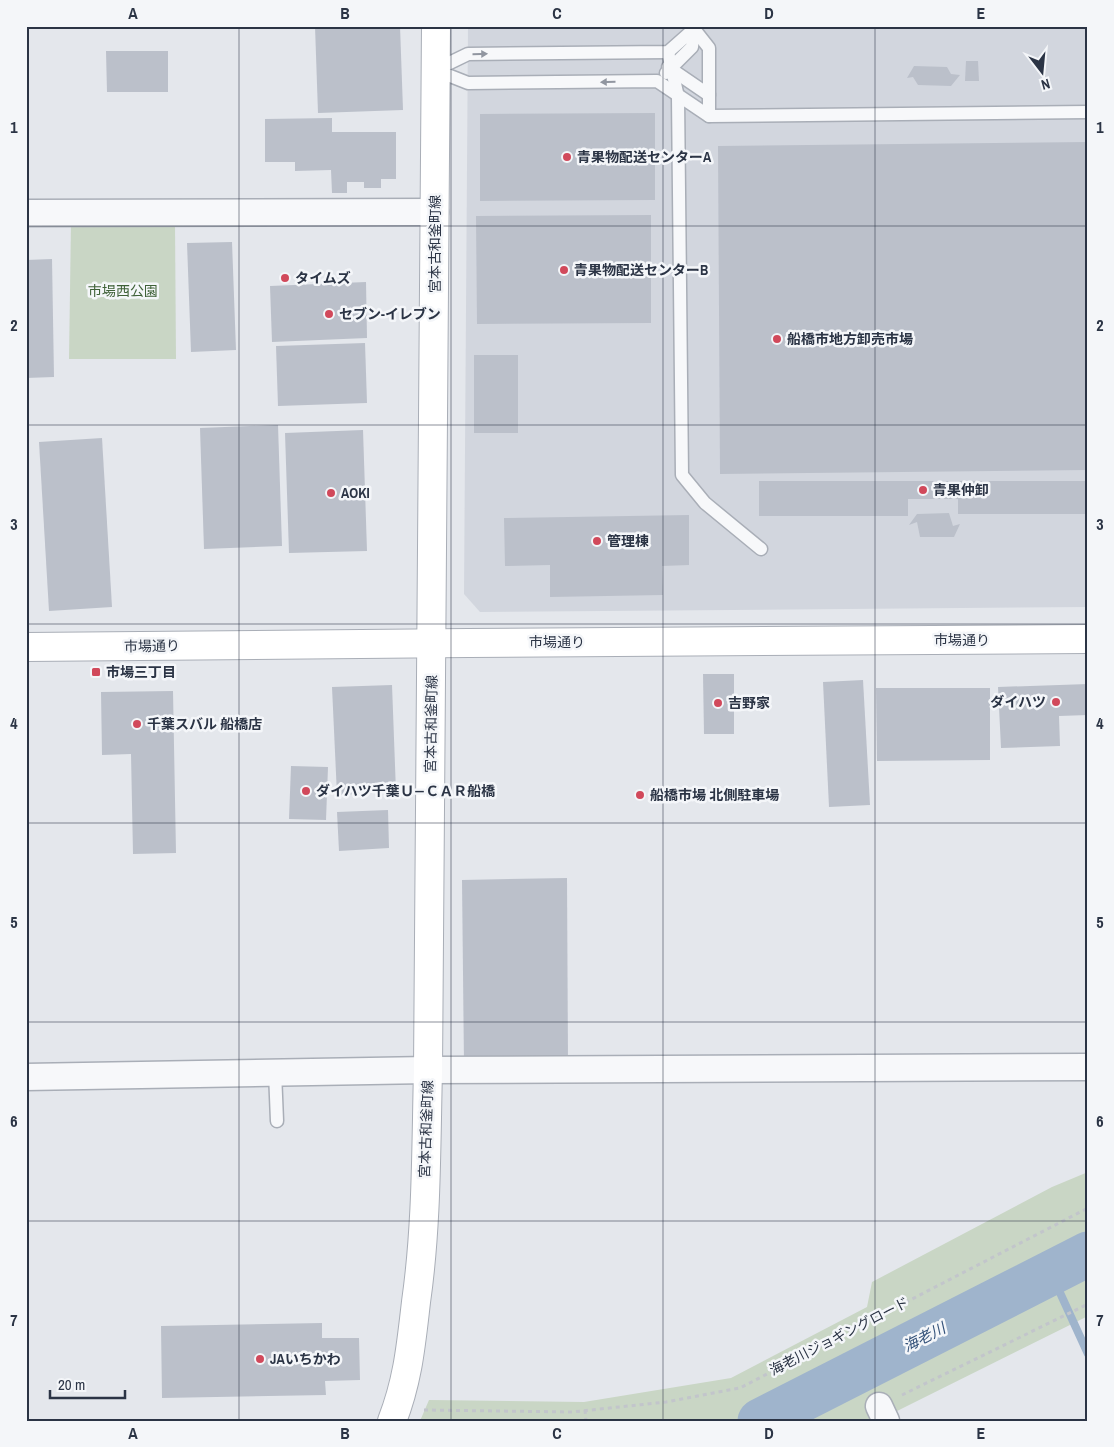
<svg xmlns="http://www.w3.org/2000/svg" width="1114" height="1447" font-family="'Archivo Narrow','Noto Sans JP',sans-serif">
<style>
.built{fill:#d2d6de}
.green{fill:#c9d6c5}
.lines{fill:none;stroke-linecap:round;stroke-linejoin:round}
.stream{stroke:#9fb4cc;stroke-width:8}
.river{stroke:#9fb4cc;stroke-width:45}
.building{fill:#bbc0ca}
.lane-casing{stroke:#a9aeb7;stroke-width:15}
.street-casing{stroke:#a9aeb7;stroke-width:29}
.secondary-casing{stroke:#a9aeb7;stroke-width:30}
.path{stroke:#c2c5cb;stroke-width:3;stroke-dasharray:4 4;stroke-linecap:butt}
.lane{stroke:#f7f8fa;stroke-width:12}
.street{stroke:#f7f8fa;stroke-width:26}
.secondary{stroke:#fff;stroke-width:28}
.oneway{fill:#9196a0}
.grid{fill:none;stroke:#2b3445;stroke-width:1;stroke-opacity:0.55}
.poi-dot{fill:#d1495b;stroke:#f4f6f9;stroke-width:2}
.labels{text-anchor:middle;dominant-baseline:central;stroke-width:5;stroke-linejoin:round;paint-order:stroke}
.poi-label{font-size:14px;font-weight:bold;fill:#2b3445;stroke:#f4f6f9;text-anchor:start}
.street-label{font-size:14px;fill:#2b3445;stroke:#f4f6f9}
.park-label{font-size:14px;fill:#3f6138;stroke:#f4f6f9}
.water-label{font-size:15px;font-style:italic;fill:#34527a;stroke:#f4f6f9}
.neatline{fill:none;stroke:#2b3445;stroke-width:2}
.grid-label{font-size:16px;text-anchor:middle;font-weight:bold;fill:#2b3445}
</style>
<rect width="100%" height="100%" fill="#e4e7ec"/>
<polygon class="built" points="468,26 1088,26 1088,607 480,612 464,594"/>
<g class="green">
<polygon points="71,222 175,224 176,359 69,359"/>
<polygon points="1088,1172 1088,1316 877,1421 420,1421 429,1400 584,1402 731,1378 867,1307 872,1282 1052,1187"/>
</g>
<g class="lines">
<polyline class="stream" points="1051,1273 1088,1354"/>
<polyline class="river" points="760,1421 1088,1254"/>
</g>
<g class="building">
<polygon points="315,26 400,26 403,110 318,113"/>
<polygon points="106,51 168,51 168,92 107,92"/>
<polygon points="966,61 978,61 979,81 965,81"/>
<polygon points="914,66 947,67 951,74 960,75 951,86 918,85 913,77 907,78"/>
<polygon points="655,113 655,200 480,201 480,114"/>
<polygon points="332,118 332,132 396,132 396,179 381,179 381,188 364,188 364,182 347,182 347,193 332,193 331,170 295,171 295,162 265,162 265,119"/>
<polygon points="1088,142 1088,470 720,474 718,146"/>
<polygon points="651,215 651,323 477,324 476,216"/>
<polygon points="232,242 236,350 191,352 187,243"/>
<polygon points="52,259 54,377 26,378 26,260"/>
<polygon points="366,282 367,338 272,342 270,286"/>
<polygon points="365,343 367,403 278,406 276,346"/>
<rect x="474" y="355" width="44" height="78"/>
<polygon points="278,425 282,546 204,549 200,428"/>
<polygon points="363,430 367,551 289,553 285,433"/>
<polygon points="102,438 112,607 49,611 39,442"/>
<polygon points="759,481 1088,481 1088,514 958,514 958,499 908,499 908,516 759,516"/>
<polygon points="949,513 953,526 960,524 954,537 920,537 917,522 909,525 917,514"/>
<polygon points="689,515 689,565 662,566 663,595 550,597 550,565 505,566 504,518"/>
<polygon points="703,674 734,674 734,734 704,734"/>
<polygon points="863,680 870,805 829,807 823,682"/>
<polygon points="1088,684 1088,715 1059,716 1060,746 1001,748 998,687"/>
<polygon points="392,685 396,792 337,795 332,687"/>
<polygon points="876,688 990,688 990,760 877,761"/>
<polygon points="173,691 176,853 133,854 131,754 102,755 101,692"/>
<polygon points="291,766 328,767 326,820 289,819"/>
<polygon points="388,810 389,848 339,851 337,812"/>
<polygon points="567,878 568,1062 464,1065 462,880"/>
<polygon points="322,1323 322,1338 359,1338 360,1380 325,1381 326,1395 162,1398 161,1326"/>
</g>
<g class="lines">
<defs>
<g id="lane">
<polyline points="694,29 709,48 709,116"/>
<polyline points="668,52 678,97 682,475 705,503 761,549"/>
<polyline points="668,67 709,95"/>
<polyline points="435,70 468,83 657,81 709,116 1088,112"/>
<polyline points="435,70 468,54 668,52 694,29"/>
<polyline points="666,73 692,47 694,26"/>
<polyline points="275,1072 277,1121"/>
</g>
<g id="street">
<polyline points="26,213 435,212"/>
<polyline points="26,1077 428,1070 1088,1067"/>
<polyline points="879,1406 886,1421"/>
</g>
<g id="secondary">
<polyline points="26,647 468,643 1088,639"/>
<path d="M392,1421C408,1380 411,1345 416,1302C427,1225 426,1147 428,1070L436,26"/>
</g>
</defs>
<use href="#lane" class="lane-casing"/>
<use href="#street" class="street-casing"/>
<use href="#secondary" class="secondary-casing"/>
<g class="path">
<polyline points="902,1395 1088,1304"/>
<polyline points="424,1410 572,1412 666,1402 740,1388 1088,1208"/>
<polyline points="585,1410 586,1421"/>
</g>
<use href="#lane" class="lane"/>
<use href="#street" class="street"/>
<use href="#secondary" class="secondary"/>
</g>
<defs><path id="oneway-solid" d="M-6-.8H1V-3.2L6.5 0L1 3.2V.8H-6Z" transform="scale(1.25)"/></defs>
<g class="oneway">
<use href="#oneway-solid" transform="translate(480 54) rotate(-1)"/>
<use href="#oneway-solid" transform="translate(608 82) rotate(179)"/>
</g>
<path class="grid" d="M239,26V1421M451,26V1421M663,26V1421M875,26V1421M26,226H1088M26,425H1088M26,624H1088M26,823H1088M26,1022H1088M26,1221H1088"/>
<g class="poi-dot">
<circle cx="567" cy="157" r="5"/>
<circle cx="564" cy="270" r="5"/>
<circle cx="285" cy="278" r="5"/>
<circle cx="329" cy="314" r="5"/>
<circle cx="777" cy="339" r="5"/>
<circle cx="923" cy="490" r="5"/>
<circle cx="331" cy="493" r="5"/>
<circle cx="597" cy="541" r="5"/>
<rect x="91" y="667" width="10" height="10" rx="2.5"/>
<circle cx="1056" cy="702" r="5"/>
<circle cx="718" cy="703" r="5"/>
<circle cx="137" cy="724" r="5"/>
<circle cx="306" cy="791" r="5"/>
<circle cx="640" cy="795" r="5"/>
<circle cx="260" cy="1359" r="5"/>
</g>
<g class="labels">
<g class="poi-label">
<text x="577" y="157">青果物配送センターA</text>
<text x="574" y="270">青果物配送センターB</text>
<text x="295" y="278">タイムズ</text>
<text x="339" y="314">セブン-イレブン</text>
<text x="787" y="339">船橋市地方卸売市場</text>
<text x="933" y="490">青果仲卸</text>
<text x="341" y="493">AOKI</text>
<text x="607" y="541">管理棟</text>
<text x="106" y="672">市場三丁目</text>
<text x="1046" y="702" text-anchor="end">ダイハツ</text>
<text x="728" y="703">吉野家</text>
<text x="147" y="724">千葉スバル 船橋店</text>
<text x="316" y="791">ダイハツ千葉Ｕ―ＣＡＲ船橋</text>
<text x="650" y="795">船橋市場 北側駐車場</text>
<text x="270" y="1359">JAいちかわ</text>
</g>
<g class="street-label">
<text transform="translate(435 244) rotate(-90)">宮本古和釜町線</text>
<text x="962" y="640">市場通り</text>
<text x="557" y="642">市場通り</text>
<text transform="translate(152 646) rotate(-1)">市場通り</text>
<text transform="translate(431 724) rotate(-89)">宮本古和釜町線</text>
<text transform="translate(426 1129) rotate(-88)">宮本古和釜町線</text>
<text transform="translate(839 1336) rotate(-27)">海老川ジョギングロード</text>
</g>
<g class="park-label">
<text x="123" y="291">市場西公園</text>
</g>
<g class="water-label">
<text transform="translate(924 1337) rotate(-27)">海老川</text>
</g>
</g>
<rect width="1114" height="1447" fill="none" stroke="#f4f6f9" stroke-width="55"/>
<g transform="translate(1042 72) rotate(164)" stroke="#f4f6f9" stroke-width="4" paint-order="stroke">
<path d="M0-4L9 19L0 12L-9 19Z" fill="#2b3445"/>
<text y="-8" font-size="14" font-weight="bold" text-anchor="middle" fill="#2b3445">N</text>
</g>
<path d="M50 1390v8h75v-8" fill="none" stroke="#2b3445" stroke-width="2.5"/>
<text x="58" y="1390" font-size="15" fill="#2b3445" stroke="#f4f6f9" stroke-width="4" paint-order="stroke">20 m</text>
<rect x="28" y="28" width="1058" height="1392" class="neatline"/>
<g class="grid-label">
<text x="133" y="19">A</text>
<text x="345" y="19">B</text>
<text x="557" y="19">C</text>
<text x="769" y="19">D</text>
<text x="981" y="19">E</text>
<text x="14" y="133">1</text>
<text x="1100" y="133">1</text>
<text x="14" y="331">2</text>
<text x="1100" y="331">2</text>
<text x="14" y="530">3</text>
<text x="1100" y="530">3</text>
<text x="14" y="729">4</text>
<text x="1100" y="729">4</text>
<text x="14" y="928">5</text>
<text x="1100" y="928">5</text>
<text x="14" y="1127">6</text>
<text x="1100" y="1127">6</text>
<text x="14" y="1326">7</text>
<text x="1100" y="1326">7</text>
<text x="133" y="1439">A</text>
<text x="345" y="1439">B</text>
<text x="557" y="1439">C</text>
<text x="769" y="1439">D</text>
<text x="981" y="1439">E</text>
</g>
</svg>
